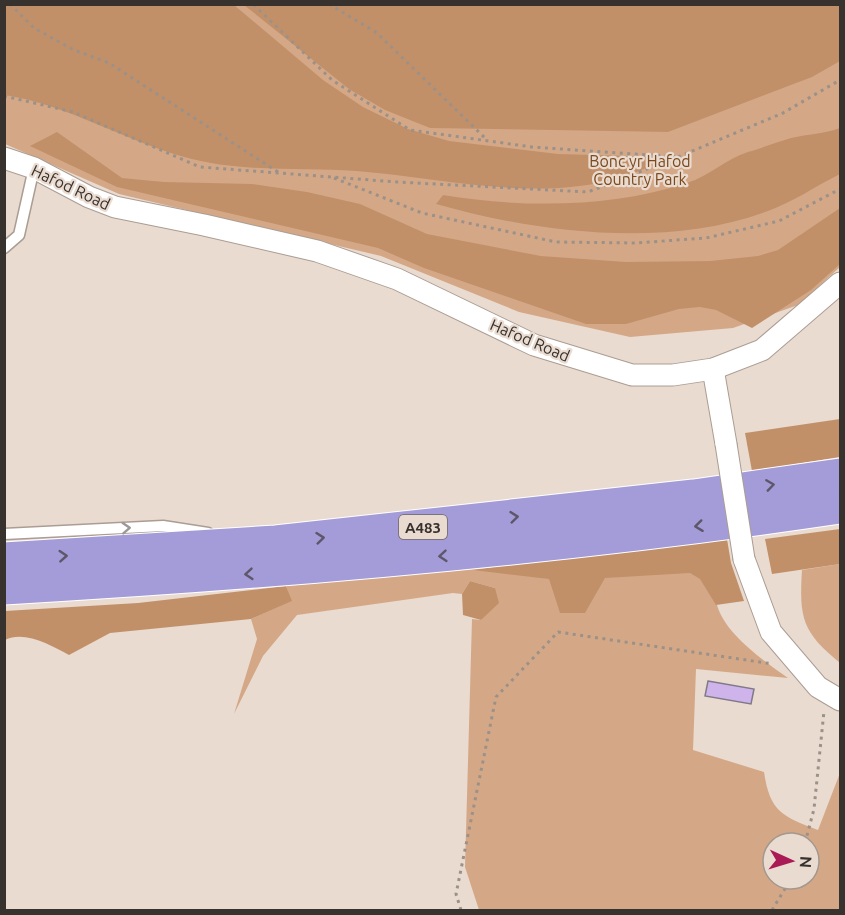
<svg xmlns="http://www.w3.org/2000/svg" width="845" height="915" font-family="Ubuntu,sans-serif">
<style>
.green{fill:#d4a886;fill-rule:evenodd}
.forest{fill:#c29068}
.building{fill:#ceb4eb;stroke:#807987;stroke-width:1.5}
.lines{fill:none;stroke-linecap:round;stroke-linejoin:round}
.service-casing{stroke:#ab9d93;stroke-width:13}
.minor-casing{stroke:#ab9d93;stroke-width:23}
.trunk-casing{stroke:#fff;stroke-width:35}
.path{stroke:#9c9189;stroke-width:3;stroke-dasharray:3 4.5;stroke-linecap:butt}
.service{stroke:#fff;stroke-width:10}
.minor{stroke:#fff;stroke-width:21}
.trunk{stroke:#a49cd8;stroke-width:33}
.minor-bridge-casing{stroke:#ab9d93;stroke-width:23;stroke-linecap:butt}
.minor-bridge{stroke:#fff;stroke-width:21}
.oneway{stroke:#5e576a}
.oneway2{stroke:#9c9896}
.labels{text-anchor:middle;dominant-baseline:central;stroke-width:4.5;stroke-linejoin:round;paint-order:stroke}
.shield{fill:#eadbd0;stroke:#6d655f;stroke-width:1.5}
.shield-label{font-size:15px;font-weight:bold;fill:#38322e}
.park-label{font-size:16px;fill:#7a491c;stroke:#eadbd0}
.street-label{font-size:16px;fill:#38322e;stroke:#eadbd0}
</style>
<rect width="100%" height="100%" fill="#eadbd0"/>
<g class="green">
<polygon points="5,5 840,5 840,267 798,305 733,328 630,337 519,312 381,256 119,194 5,144"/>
<path d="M711,554C713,570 713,589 717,605C725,634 764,661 788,678L696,669L693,750L764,772C770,812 782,816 818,830L840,773V910H479L465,867L472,619L481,620L495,588L470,581L462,594L453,593L297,615L263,656L234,714L257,639L251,619L291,601L286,586L520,563L476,569ZM773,843H809V879H773Z"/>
<path d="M840,564V663C802,632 799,618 802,570Z"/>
</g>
<g class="forest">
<path d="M4,5H234L323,80L363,107L408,129L449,141L558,154L667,157C574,213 458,179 356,171C299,167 241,173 184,157C123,140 68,105 5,95Z"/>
<polygon points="244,5 840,5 840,61 812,77 668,132 430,128 385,110 349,89"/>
<path d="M840,128V174C816,186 793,202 768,211C666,249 538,233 436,204L443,195C521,208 611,208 687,183C709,176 726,159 748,152C762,148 777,142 791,138C808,134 824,134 840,128Z"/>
<polygon points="57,132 122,178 164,182 252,184 307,192 360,204 427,234 541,256 626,262 710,261 758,256 778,250 840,208 840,264 811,290 752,328 716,310 700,307 679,309 626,324 586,324 424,268 378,248 117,187 30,146"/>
<polygon points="840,419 840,457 752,471 745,433"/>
<polygon points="840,529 840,564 772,574 765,539"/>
<polygon points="726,533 731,563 744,601 716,605 700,579 690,573 605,578 585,613 560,613 549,579 473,570"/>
<polygon points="470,581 495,588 499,603 481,620 463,615 462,594"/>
<path d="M286,586L292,601L251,619L110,633L69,655C51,645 24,630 5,640V611L138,603Z"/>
</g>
<polygon class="building" points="708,681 754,689 751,704 705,696"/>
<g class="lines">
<defs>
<g id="service">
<polyline points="4,248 19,235 34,168"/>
<polyline points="4,534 163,526 208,533"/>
</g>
<g id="minor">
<polyline points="4,158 34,168 89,197 115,207 204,225 317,251 397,279 534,345 632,375 673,375 713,369 762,350 840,283"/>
<polyline points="713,369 726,444"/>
<polyline points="744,559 771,632 818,687 840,700"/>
</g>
<g id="trunk">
<polyline points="4,559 276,542 694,496 840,475"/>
<path d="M4,588C284,572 563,548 840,507"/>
</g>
</defs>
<use href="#service" class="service-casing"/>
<use href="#minor" class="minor-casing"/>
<use href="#trunk" class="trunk-casing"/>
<g class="path">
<polyline points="10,4 34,28 74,50 109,63 278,172"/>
<polyline points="329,4 377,33 486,139"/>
<polyline points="4,96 73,112 200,167 397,182 588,192 678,157 532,147 410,130 332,80 253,4"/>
<polyline points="678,157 783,113 840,80"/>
<polyline points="334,178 422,213 556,242 635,243 706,238 779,221 840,189"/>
<polyline points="805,843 814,809 824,711"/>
<polyline points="461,910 456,894 496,697 558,632 773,664"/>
<polyline points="772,910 791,879"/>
</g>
<use href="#service" class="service"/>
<use href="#minor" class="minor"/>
<use href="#trunk" class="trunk"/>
<defs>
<polyline id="minor-bridge" points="726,444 744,559"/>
</defs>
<use href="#minor-bridge" class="minor-bridge-casing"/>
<use href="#minor-bridge" class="minor-bridge"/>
</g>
<defs><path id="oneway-chevron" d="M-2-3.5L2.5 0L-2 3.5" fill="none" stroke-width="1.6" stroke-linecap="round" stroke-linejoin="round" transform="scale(1.5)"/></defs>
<g class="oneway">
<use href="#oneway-chevron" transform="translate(770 485) rotate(-8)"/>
<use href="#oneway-chevron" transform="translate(514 517) rotate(-6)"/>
<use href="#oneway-chevron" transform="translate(699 526) rotate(173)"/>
<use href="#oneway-chevron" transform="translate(320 538) rotate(-6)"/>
<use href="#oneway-chevron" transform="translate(63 556) rotate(-4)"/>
<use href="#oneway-chevron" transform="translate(443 556) rotate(175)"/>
<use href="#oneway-chevron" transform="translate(249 574) rotate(175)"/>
</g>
<use class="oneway2" href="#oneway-chevron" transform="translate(126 528) rotate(-3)"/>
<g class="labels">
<rect class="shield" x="399" y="515" width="48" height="24" rx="4.5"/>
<g class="shield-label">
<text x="423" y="527">A483</text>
</g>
<g class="park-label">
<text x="640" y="161">Bonc yr Hafod<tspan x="640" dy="18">Country Park</tspan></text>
</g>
<g class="street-label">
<text transform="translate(71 187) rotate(25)">Hafod Road</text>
<text transform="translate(530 340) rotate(23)">Hafod Road</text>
</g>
</g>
<rect width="845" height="915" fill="none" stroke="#38322e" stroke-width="12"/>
<g transform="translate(791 861) rotate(94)"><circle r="28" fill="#eadbd0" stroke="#a3978f" stroke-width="1.5"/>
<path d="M0-4.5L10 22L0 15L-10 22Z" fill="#aa1b56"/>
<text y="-9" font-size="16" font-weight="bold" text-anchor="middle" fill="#38322e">N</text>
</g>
</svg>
